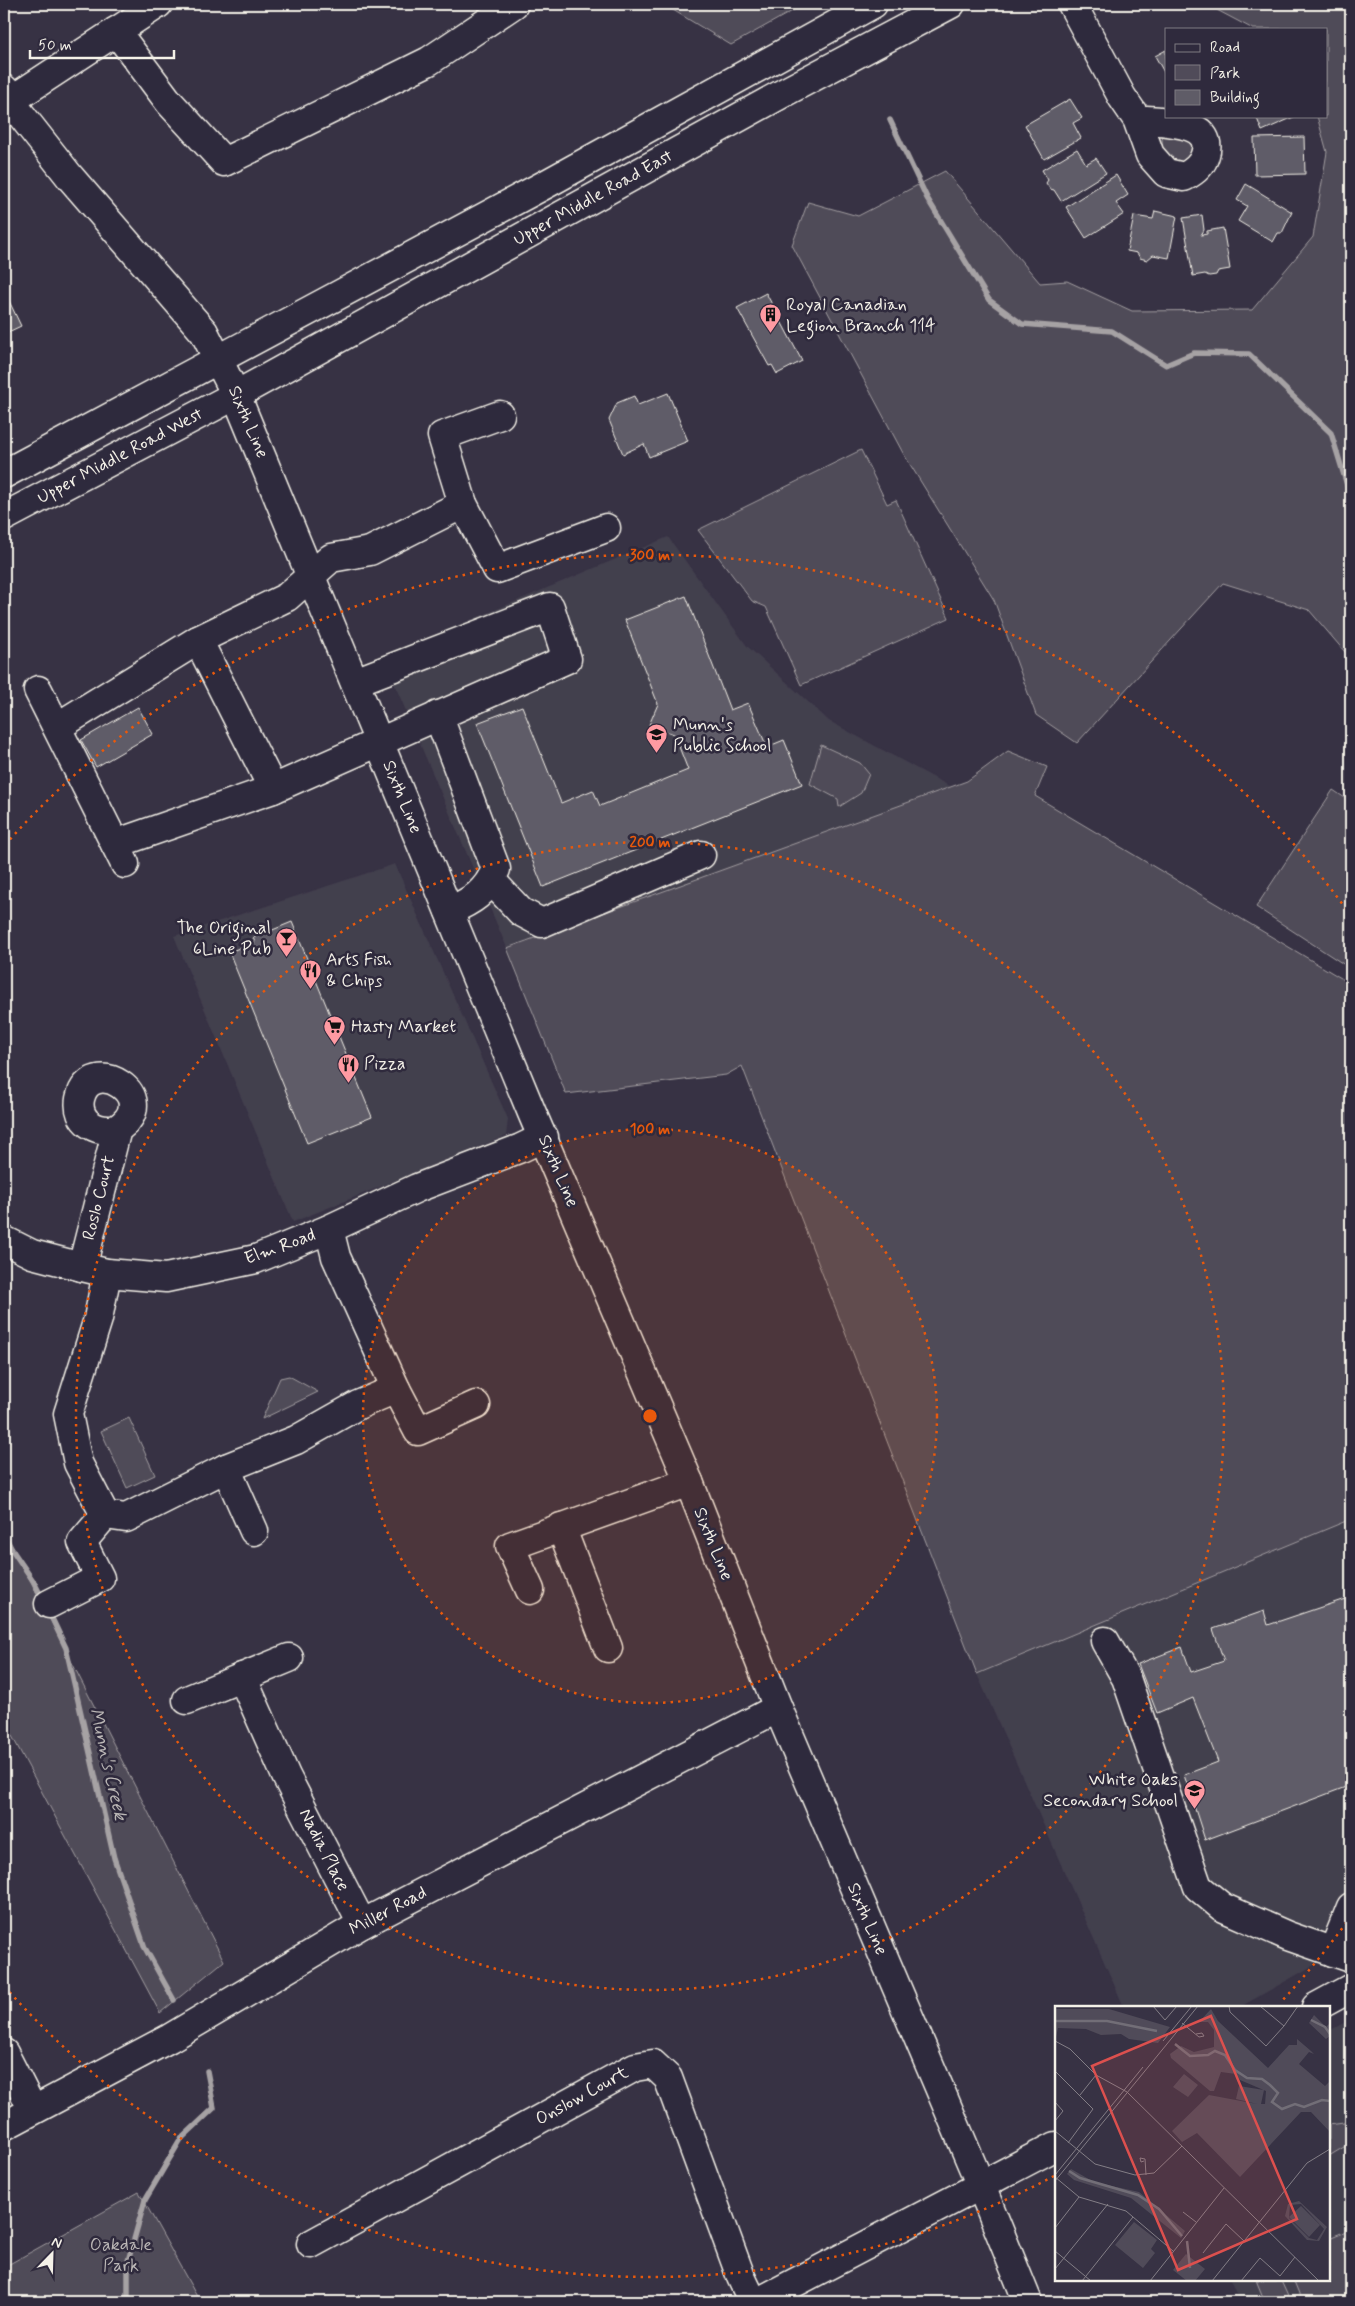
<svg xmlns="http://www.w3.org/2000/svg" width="1355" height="2306" font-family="Mynerve,sans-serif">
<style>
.built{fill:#433f4e}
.green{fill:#504b59;stroke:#a29ea0}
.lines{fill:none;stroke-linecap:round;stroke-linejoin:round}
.stream{stroke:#a6a2a4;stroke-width:5.5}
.building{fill:#5f5c67;stroke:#f4f1e8}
.minor-casing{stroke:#f4f1e8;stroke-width:31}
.major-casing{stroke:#f4f1e8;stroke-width:31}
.minor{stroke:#2f2a3d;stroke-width:28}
.major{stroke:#2f2a3d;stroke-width:28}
.ring{fill:none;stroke:#e8590c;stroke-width:2.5;stroke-dasharray:2.5 5}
.labels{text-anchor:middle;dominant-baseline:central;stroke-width:5;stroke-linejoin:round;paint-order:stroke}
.street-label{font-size:18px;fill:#f4f1e8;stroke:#2f2a3d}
.poi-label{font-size:18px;fill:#f4f1e8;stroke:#2f2a3d;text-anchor:start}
.park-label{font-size:18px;fill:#bbb7b6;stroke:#2f2a3d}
.water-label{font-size:19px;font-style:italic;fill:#bab6b5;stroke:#2f2a3d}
.inset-river{fill:none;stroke:#726e77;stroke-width:2.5}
.inset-road{fill:none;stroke:#837e86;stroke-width:1}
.view{fill:#dc504e;fill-opacity:0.15;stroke:#dc504e;stroke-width:2.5}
.inset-edge{fill:none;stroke:#f4f1e8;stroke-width:2.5}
.centre{fill:#e8590c;stroke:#2f2a3d;stroke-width:2.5}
.ring-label{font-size:15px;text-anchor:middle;font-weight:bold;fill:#e8590c;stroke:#2f2a3d;stroke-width:5;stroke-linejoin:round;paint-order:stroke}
</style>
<rect width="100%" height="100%" fill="#373244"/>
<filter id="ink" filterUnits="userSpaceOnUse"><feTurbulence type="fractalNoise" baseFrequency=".02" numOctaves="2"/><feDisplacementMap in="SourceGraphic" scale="10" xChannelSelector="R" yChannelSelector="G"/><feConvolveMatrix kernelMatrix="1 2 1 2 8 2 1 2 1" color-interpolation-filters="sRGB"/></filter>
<g filter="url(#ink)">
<g class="built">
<polygon points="668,537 747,646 829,721 951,787 507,948 383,657"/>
<polygon points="395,864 508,1119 506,1136 293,1222 174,936"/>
<polygon points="1351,1519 1351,1944 1240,2007 1124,2007 977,1674"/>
<polygon points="1351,2019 1351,2302 1240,2302 1230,2280 1329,2280 1329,2031"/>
</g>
<g class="green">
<polygon points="663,4 805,4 731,45"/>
<polygon points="1232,4 1351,4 1351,659 1309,610 1223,583 1077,743 1036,715 994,600 903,453 792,245 808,202 858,216 945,171 1040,283 1067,281 1132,311 1252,310 1313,237 1327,152 1317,116 1326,116 1326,29 1253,29 1217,10"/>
<polygon points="1167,134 1176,134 1196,145 1187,163 1174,164 1163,151 1162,139"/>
<polygon points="861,450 887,504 896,500 949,618 801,685 766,607 752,601 698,530"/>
<polygon points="821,745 860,763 869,774 861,793 839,807 838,799 810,784"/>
<polygon points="1008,751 1047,767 1035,796 1351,984 1351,1519 977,1674 742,1066 726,1075 566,1094 507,948 967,781"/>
<polygon points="1333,790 1351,802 1351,969 1256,907"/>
<polygon points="289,1376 318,1392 262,1419 280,1378"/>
<polygon points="129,1418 155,1475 127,1488 101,1431"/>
<polygon points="4,1529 224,1961 160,2013 4,1721"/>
<polygon points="1351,2122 1351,2147 1344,2147 1329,2156 1329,2125"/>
<polygon points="139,2192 200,2302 4,2302 4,2267"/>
<polygon points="1351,2229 1351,2302 1302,2302 1293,2280 1329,2280 1329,2238"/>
<polygon points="1256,2280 1281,2280 1291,2302 1265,2302"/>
</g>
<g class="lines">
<g class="stream">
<polyline points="890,120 927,198 989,300 1022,324 1112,331 1166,365 1194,353 1249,354 1331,433 1351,498"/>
<polyline points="4,1538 34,1582 43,1600"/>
<polyline points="48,1610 66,1648 114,1858 145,1948 174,2000"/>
<polyline points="128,2302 128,2261 145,2200 181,2139 214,2108 207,2071"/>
</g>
</g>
<g class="building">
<polygon points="1166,50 1166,74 1165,74 1155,56"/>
<polygon points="1070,99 1082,118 1073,123 1081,138 1044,159 1025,125"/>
<polygon points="1256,116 1296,116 1262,131"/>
<polygon points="1304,137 1305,174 1255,175 1254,138"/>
<polygon points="1077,149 1086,164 1096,158 1106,173 1061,201 1054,190 1050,189 1046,183 1048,180 1042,170"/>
<polygon points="1116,175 1128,195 1116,203 1124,214 1086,238 1066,207"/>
<polygon points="1246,184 1292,212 1282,233 1278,233 1273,242 1238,221 1247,206 1237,200"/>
<polygon points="1155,211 1177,216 1169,258 1153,255 1147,260 1140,258 1137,253 1127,251 1134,216 1153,219"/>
<polygon points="1202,215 1204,230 1201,235 1207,234 1207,231 1223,228 1230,269 1218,271 1216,275 1209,276 1205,274 1193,276 1183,218"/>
<polygon points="766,293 802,361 777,374 772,365 769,366 737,308"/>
<polygon points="9,301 21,326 4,334 4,304"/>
<polygon points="668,393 688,441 649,457 644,444 623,454 609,420 617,403 634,396 638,405"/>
<polygon points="686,596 730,710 748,703 767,747 784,740 802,784 543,887 477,723 522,706 561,803 593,790 600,806 688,770 674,734 649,725 658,704 625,620"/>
<polygon points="138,707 153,734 96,767 81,740"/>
<polygon points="292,922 372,1117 307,1143 229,952 255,942 253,938"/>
<polygon points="1351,1597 1351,1785 1205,1840 1184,1775 1218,1762 1193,1698 1157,1713 1138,1664 1182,1647 1191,1672 1224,1661 1213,1629 1264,1611 1268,1625"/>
</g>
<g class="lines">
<defs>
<g id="minor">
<path d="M1072,4L1122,97L1137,119L1150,155L1166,173L1184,177C1194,172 1202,166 1205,155C1216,119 1159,122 1137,119"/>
<polyline points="116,31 169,102 224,162 429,61 514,4"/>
<polyline points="4,89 11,102 70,177 204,332 236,395 532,1113 689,1482 778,1708 981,2186 1028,2302"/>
<polyline points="4,105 158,4"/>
<polyline points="500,415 442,436 463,504 497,569 606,528"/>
<polyline points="198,640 273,789"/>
<polyline points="38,690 125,864"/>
<path d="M438,715L496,869C486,893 472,901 449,911"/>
<polyline points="57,727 198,640 287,597 331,558 370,551 463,504"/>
<polyline points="115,844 273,789 567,659 550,607 355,682"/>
<polyline points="491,880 521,912 542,923 701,855"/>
<polyline points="4,1240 32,1254 82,1267 107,1273 166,1278 256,1259 329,1229 417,1188 521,1148 544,1137"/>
<path d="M82,1267L117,1129C165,1097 90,1052 80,1099C76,1122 97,1133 117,1129"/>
<polyline points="107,1273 98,1319 68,1414 78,1463 105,1515 126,1518 226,1468 296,1440 358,1405 396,1389 336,1257 329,1229"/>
<polyline points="396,1389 418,1431 476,1405"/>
<polyline points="226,1468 254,1531"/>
<polyline points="561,1527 608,1648"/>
<polyline points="530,1590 510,1546 689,1482"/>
<polyline points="49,1604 100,1578 82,1542 105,1515"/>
<polyline points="1105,1641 1126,1678 1198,1887 1222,1907 1288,1936 1351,1958"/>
<polyline points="242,1677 286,1776 362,1924"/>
<polyline points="187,1700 289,1658"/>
<polyline points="1333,1952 1351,1907"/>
<polyline points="1316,2007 1351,1988"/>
<polyline points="4,2053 33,2110"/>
<polyline points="4,2126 170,2038 362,1924 778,1708"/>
<polyline points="311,2244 635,2067 653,2064 668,2078 741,2277 753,2302"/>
<polyline points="758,2302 1056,2146"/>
</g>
<g id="major">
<polyline points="4,474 548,183 873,4"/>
<polyline points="4,517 236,395 787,91 951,4"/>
</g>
</defs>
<use href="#minor" class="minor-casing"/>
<use href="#major" class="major-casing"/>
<use href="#minor" class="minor"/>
<use href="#major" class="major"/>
</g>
</g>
<circle cx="650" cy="1416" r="287" fill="#e8590c" fill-opacity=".12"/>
<g class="ring">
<circle cx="650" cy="1416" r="287"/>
<circle cx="650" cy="1416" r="574"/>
<path d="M1351 1916A861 861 0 0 1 1280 2003M1054 2176A861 861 0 0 1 5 1987M5 845A861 861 0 0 1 1351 916"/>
</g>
<defs>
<symbol id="building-pin" viewBox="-11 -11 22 30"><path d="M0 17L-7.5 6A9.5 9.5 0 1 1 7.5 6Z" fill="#ff9aa2" stroke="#2f2a3d"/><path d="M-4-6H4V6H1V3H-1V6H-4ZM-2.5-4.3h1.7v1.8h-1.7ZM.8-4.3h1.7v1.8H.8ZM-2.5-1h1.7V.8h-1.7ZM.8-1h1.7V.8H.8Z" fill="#111"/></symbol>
<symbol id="school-pin" viewBox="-11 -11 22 30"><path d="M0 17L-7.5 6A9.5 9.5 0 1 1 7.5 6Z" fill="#ff9aa2" stroke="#2f2a3d"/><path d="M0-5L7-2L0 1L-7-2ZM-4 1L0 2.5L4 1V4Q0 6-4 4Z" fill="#111"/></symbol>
<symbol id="bar-pin" viewBox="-11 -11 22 30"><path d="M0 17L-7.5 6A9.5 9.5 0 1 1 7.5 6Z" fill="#ff9aa2" stroke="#2f2a3d"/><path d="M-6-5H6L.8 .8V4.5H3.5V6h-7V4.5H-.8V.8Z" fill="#111"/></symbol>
<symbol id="restaurant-pin" viewBox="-11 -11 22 30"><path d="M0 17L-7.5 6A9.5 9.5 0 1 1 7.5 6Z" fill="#ff9aa2" stroke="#2f2a3d"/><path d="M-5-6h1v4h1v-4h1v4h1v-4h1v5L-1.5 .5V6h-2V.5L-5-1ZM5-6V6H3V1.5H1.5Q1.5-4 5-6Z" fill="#111"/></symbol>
<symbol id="supermarket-pin" viewBox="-11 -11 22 30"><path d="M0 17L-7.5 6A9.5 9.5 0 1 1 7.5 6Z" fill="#ff9aa2" stroke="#2f2a3d"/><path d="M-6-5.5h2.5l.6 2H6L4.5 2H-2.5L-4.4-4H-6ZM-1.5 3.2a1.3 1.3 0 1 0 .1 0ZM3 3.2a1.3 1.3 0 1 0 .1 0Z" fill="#111"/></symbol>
</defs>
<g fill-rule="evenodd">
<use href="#building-pin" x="758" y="302" width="25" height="34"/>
<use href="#school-pin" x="644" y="722" width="25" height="34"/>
<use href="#bar-pin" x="274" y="926" width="25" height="34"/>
<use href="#restaurant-pin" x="298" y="958" width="25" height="34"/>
<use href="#supermarket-pin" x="322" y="1014" width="25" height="34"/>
<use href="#restaurant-pin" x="336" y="1052" width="25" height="34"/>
<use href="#school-pin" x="1182" y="1778" width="25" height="34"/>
</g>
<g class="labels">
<g class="street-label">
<text transform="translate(593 198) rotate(-29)">Upper Middle Road East</text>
<text transform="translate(248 422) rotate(67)">Sixth Line</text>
<text transform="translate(120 456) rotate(-28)">Upper Middle Road West</text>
<text transform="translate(402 797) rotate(68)">Sixth Line</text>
<text transform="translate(558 1171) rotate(67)">Sixth Line</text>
<text transform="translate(99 1198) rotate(-76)">Roslo Court</text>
<text transform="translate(280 1247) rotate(-20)">Elm Road</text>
<text transform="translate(713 1544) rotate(68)">Sixth Line</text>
<text transform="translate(324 1850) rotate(63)">Nadia Place</text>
<text transform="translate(388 1911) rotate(-28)">Miller Road</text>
<text transform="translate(867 1919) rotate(67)">Sixth Line</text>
<text transform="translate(582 2096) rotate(-29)">Onslow Court</text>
</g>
<g class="poi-label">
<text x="786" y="305">Royal Canadian<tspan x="786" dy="21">Legion Branch 114</tspan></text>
<text x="673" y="725">Munn's<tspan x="673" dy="21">Public School</tspan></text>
<text x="271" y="928" text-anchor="end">The Original<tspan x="271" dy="21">6Line Pub</tspan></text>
<text x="326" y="960">Arts Fish<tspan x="326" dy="21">&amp; Chips</tspan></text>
<text x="351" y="1027">Hasty Market</text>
<text x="364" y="1064">Pizza</text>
<text x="1178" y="1780" text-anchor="end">White Oaks<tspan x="1178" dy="21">Secondary School</tspan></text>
</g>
<g class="park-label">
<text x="121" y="2245">Oakdale<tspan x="121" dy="21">Park</tspan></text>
</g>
<g class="water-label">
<text transform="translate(108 1764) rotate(77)">Munn's Creek</text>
</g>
</g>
<g transform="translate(1055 2006)">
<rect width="275" height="275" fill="#373244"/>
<path d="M0,3H54L115,21L103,37L74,33L66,28L46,29L31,23L3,22L1,31ZM156,3L163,15L213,62L234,39H242V33L256,45L259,48L254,46L244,58L270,80L275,75V126L256,106H246L185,171L142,127L127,136L117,125L154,89L202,98L181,93L184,80L209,84L206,98H210L211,85L185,74L181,68L166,66L159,85H155L116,52L115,48L126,40L139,46L159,41V24L153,16H144ZM259,9L271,21L275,17V30L271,33L254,17ZM129,68L143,79L133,91L118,81ZM16,163L39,176L84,186L130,225L126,232L76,192L19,174L12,168ZM244,195L272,221L264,235L252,234L230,210L233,198ZM246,198L269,223L262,234L254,232L234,212L235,199ZM246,200L265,219L254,231L234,211ZM79,216L102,234L96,243L100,247L88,262L60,239ZM131,248L150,263L140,275H132L118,264Z" fill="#504b59" fill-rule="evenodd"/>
<path class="inset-river" d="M256,14L270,21L275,28M0,15H52L102,25M120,38L135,50L153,49L160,45L170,49L180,64L192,72L207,73L215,79L223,87L217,96L227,103L240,98L249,101L267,94L275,95M14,165L25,172L83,189L104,203L127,230M132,235L135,262"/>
<path class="inset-road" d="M98,0L110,14L122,0M174,0L175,6L211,40L229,20M205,0L229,20L243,0M127,17L144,31L149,30L147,27L141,28M0,35L15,43L41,69L72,86L264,275M108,35L137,0M0,65L38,103L13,137M25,89L41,69M0,96L8,105L0,115M0,125L40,158L80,169L99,167L127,140M89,155L86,156L85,152L90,153L91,169M0,169L88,61M0,171L24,191L71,205L118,245M0,175L143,0M128,206L141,216M0,222L24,191M0,245L36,275M148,247L171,218L189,235M0,263L53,198M27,275L78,211M95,275L169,182M157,275L252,157L275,143M186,275L205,252L225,270L240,251"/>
<path class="view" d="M156,10L242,213L123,264L37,60Z"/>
<rect width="275" height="275" class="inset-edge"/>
</g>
<circle cx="650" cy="1416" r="8" class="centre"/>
<g class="ring-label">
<text x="650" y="560">300 m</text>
<text x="650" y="847">200 m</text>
<text x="650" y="1134">100 m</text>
</g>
<rect width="1355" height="2306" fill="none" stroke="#2f2a3d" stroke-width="20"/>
<rect x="10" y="10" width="1335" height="2286" fill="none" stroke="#f4f1e8" stroke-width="2" filter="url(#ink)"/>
<rect x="1165" y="28" width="162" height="90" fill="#2f2a3d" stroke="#7e7a81"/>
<rect x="1175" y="44" width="25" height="8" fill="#2f2a3d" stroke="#7e7a81"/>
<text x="1210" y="52" font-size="15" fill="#f4f1e8">Road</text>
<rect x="1175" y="65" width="25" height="15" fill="#504b59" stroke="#7e7a81"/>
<text x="1210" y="78" font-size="15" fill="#f4f1e8">Park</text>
<rect x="1175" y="90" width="25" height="15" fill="#5f5c67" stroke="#7e7a81"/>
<text x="1210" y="102" font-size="15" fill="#f4f1e8">Building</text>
<g transform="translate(52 2254) rotate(23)" stroke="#2f2a3d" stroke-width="4" paint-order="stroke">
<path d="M0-4L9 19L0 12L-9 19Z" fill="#f4f1e8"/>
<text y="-8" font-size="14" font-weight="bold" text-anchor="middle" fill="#f4f1e8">N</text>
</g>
<path d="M30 50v8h144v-8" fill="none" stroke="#f4f1e8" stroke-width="2.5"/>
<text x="38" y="50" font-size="15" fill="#f4f1e8" stroke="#2f2a3d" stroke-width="4" paint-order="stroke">50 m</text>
</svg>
